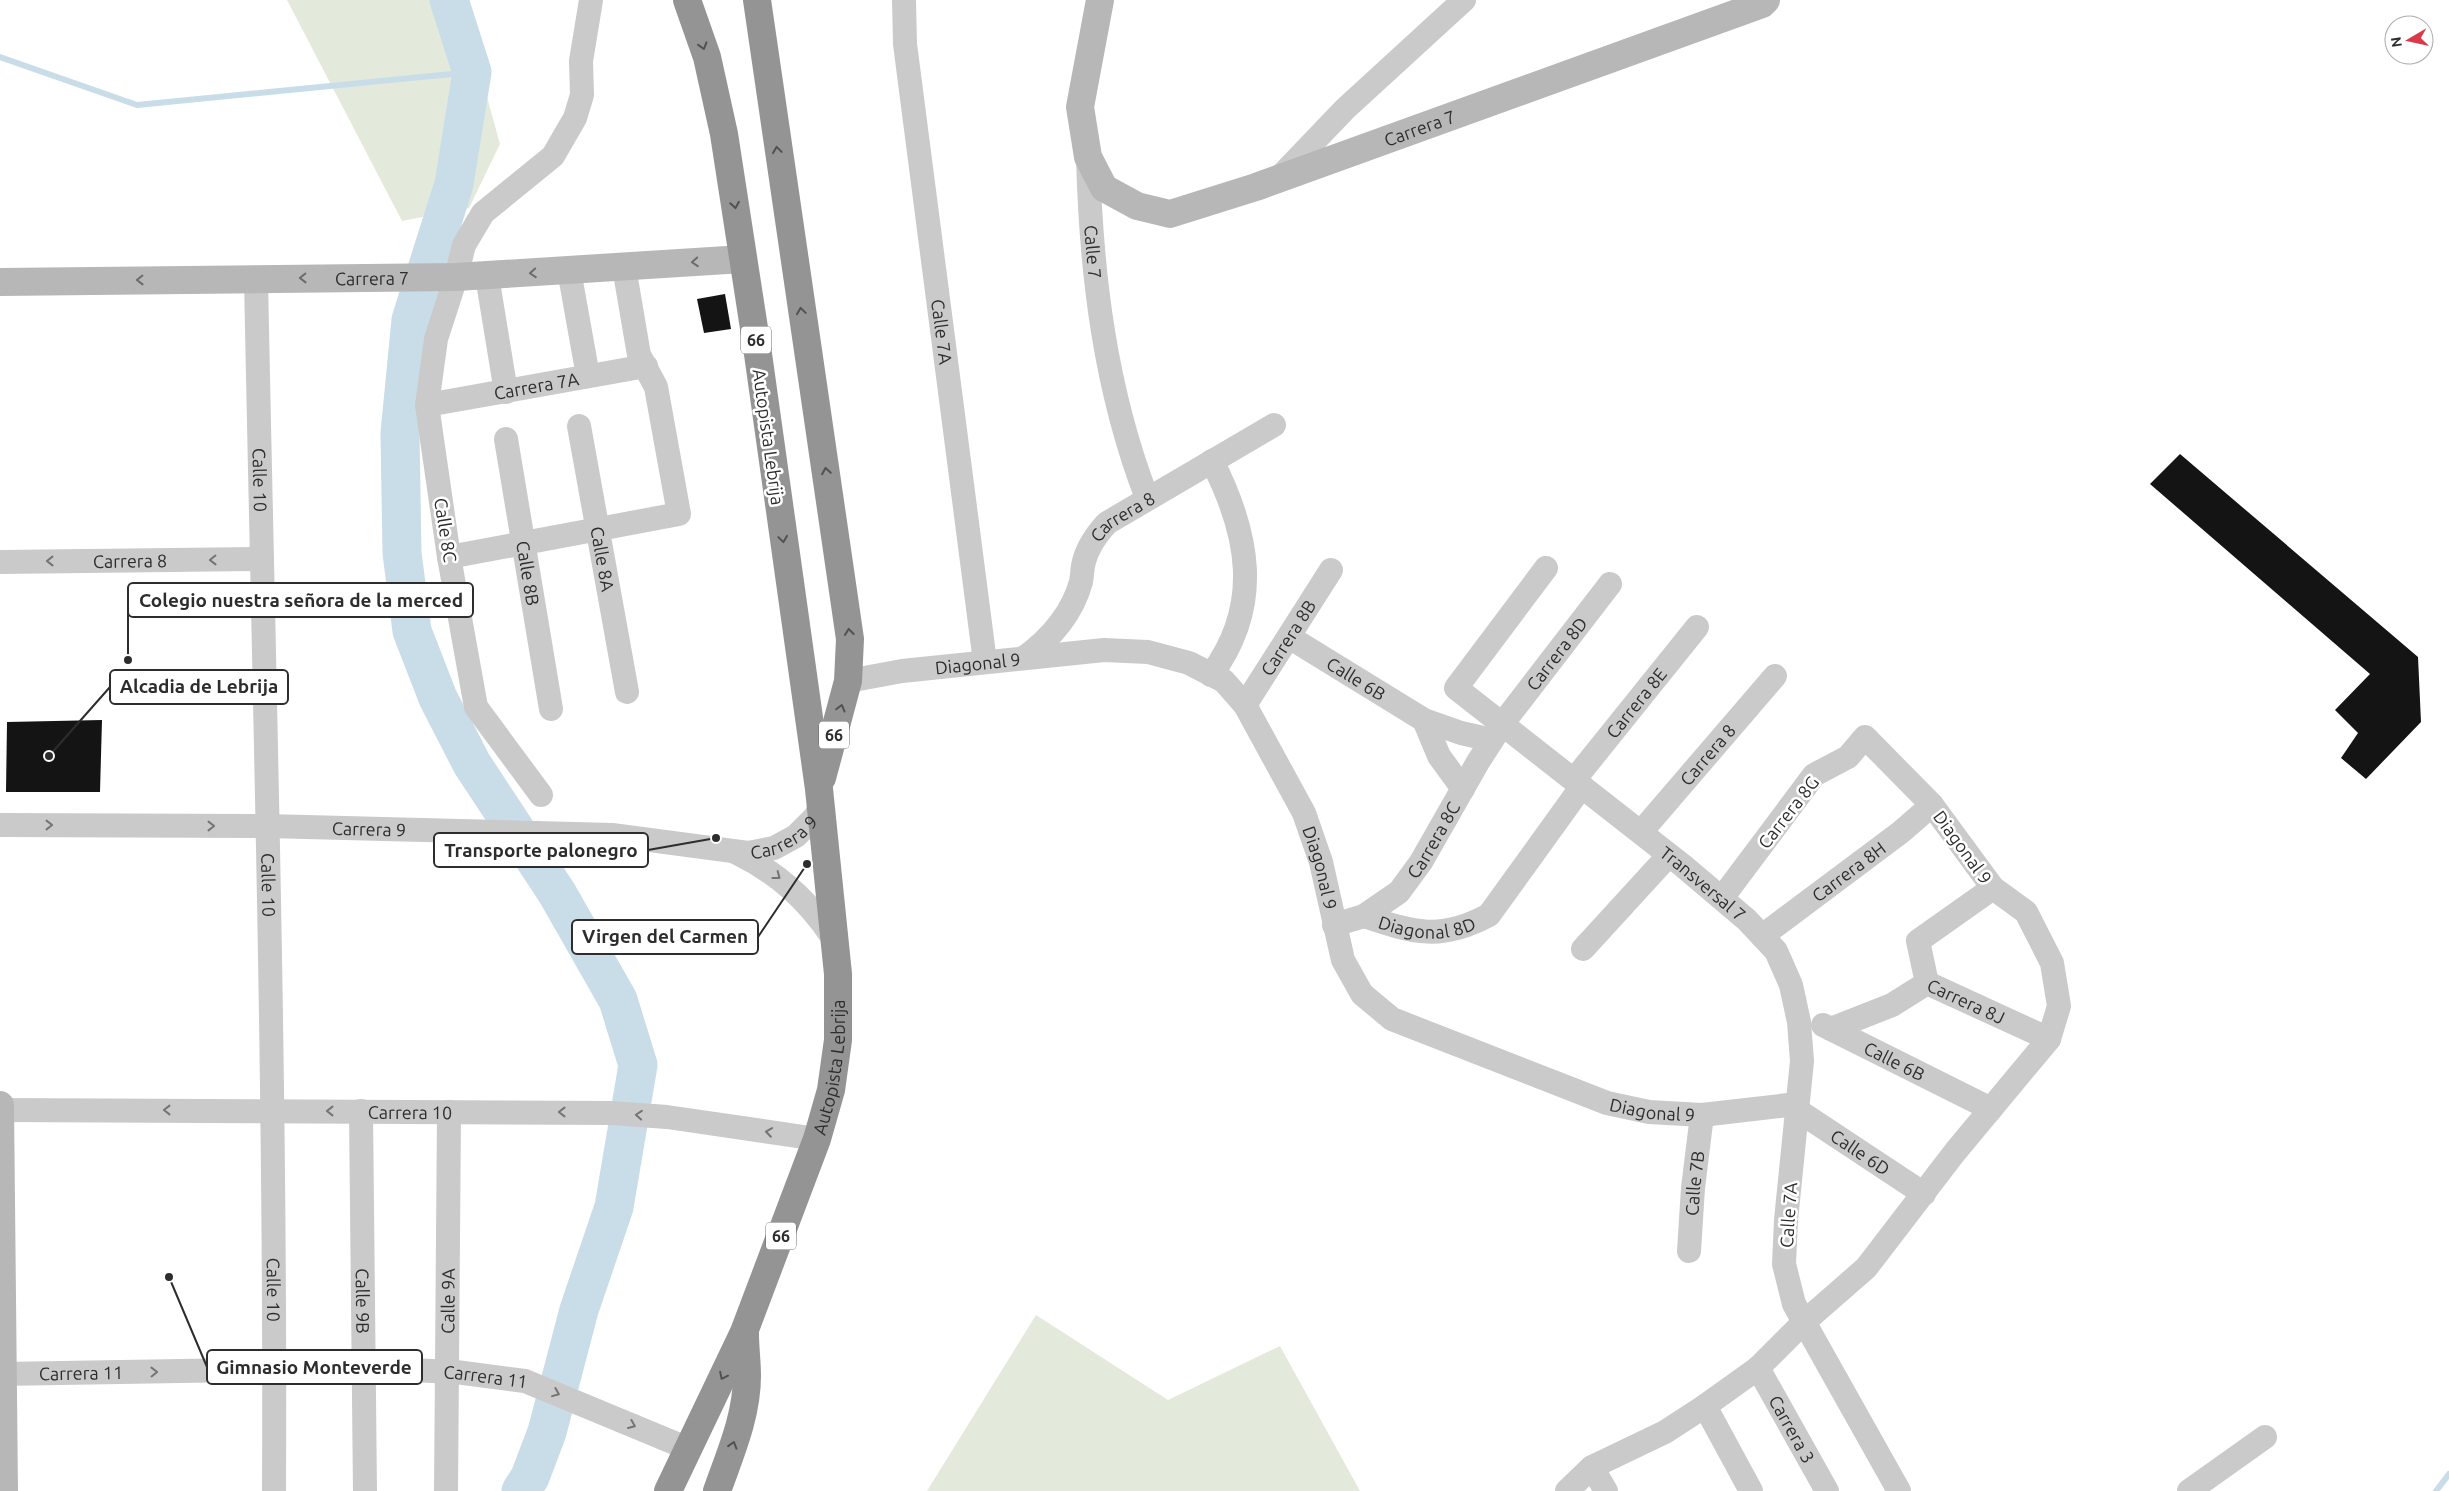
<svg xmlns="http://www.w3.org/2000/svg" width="2449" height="1491" font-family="Ubuntu,sans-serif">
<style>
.green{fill:#e3eadb}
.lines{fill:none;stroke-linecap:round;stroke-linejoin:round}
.stream{stroke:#c9dde9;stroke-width:6}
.river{stroke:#c9dde9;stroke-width:39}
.building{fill:#141414}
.street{stroke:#cacaca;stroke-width:24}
.secondary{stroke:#b7b7b7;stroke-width:28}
.highway{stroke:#949494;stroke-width:28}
.oneway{stroke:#515151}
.oneway2{stroke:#6b6b6b}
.oneway3{stroke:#747474}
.labels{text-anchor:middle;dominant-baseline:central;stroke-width:5;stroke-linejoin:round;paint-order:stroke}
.shield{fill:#fff;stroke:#6c6c6c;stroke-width:1}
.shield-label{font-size:16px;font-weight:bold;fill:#2d2d2d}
.street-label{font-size:18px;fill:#2d2d2d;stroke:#fff}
.leader{fill:none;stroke:#2d2d2d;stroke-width:2}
.callout-dot{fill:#2d2d2d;stroke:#fff;stroke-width:2}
.callout{fill:#fff;stroke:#2d2d2d;stroke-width:2}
.callout-label{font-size:19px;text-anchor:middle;font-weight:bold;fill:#2d2d2d}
</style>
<rect width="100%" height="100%" fill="#fff"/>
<g class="green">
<polygon points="287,0 460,0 500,144 469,208 402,221"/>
<polygon points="1036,1315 1168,1400 1280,1346 1360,1491 927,1491"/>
</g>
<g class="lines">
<g class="stream">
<polyline points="0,57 137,105 472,72"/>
<polyline points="2436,1491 2449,1474"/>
</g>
<polyline class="river" points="449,0 472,72 454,184 411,320 400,433 402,553 412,631 438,698 472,764 557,893 618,1000 638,1065 614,1207 579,1310 547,1432 530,1477 521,1491"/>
</g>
<g class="building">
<polygon points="725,294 731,329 704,333 697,299"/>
<polygon points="2180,454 2418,657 2421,722 2366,779 2341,758 2358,733 2335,710 2370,674 2150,484"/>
<polygon points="102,720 100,792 6,792 7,722"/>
</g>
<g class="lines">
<g class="street">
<path id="s1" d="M904,0L905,44L985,662"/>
<path id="s2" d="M1088,157C1091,274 1105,389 1147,498"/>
<polyline points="1279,178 1345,109 1464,0"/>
<polyline points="569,270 588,376"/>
<polyline points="487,276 506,392"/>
<path id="s3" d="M256,279C264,683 276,1087 274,1491"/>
<path id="s4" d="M427,405L646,366"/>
<path id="s5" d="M579,426L627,692"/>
<path id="s6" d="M506,439L551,709"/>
<polyline points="449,557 679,514 656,387 639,355 624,267"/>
<path id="s7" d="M0,562L261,559"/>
<path id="s8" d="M1546,568L1456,688L1682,865L1747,920L1776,951L1791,985L1799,1022L1802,1061L1786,1220L1784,1264L1794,1304L1899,1491"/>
<path id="s9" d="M1289,637L1424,720L1461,733L1492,740"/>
<path id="s10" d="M1024,658C1050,639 1072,614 1081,582C1082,577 1082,572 1083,566C1086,549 1095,536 1107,523L1274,425"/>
<path d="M1211,675C1263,605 1249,534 1212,461"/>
<path id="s11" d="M848,681L902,671L1104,650L1148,652L1189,663L1224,681L1245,705L1304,813L1321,862L1343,960L1362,994L1392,1019L1607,1103L1649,1112L1702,1115L1797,1104"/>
<path id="s12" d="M1245,705L1331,570"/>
<polyline points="1424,720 1439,756 1463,789"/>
<path id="s13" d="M1574,780L1697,627"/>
<polyline points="541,795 476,707 449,557 427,405 436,339 456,277 464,245 483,213 553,156 575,118 582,95 581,61 591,0"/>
<path id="s14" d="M0,825L267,826L612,835L748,853L774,848L796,836L815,817L821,806"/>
<path id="s15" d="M1641,832L1775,676"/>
<path d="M737,853C778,873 808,900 833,938"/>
<path id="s16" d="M1364,916C1414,933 1441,941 1489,915L1582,786"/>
<path id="s17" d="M1334,925L1364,916L1399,892L1421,862L1478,762L1503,723L1610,584"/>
<path id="s18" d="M1762,936L1901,832L1932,805"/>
<polyline points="1583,949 1669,855"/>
<polyline points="1927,983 1918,941 1993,888"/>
<path id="s19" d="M1823,1025L1991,1109"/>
<path id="s20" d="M1831,1029L1892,1005L1927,983L2049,1039"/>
<path id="s21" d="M0,1110L611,1113L667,1117L817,1139"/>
<path id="s22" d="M1797,1110L1924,1194"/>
<path id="s23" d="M361,1111L365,1491"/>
<path id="s24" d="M1689,1251L1693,1188L1702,1115"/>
<path id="s25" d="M1758,1368L1827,1491"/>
<path id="s26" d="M0,1374L362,1368L456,1372L525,1381L689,1449"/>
<polyline points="1705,1406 1751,1491"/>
<polyline points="1592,1467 1606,1491"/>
<path id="s27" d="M446,1491L449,1112"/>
<polyline points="1567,1491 1592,1467 1665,1432 1705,1406 1758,1368 1803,1323 1866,1268 1955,1152 2049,1039 2059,1006 2052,963 2026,912 1993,888 1932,805 1865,737 1848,757 1814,775 1722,898"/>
<polyline points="2189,1491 2265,1437"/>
</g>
<g class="secondary">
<path id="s28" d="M1100,0L1080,107L1088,157L1104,188L1137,206L1170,214L1256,187L1762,4L1766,0"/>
<path id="s29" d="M0,282L456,277L743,259"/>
<polyline points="0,1105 4,1491"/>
</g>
<g class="highway">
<polyline points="757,0 850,639 848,681 822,778"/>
<path id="s30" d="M668,1491L744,1332L817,1139L831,1090L838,1040V974L819,789L758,354L724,134L707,57L687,0"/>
<path d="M717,1491C730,1454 747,1416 747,1376C747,1362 745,1348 745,1334"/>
</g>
</g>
<defs><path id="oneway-chevron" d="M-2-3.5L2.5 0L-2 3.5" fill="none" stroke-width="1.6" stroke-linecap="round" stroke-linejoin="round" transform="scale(1.25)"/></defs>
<g class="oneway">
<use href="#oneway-chevron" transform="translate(703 46) rotate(73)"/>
<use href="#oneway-chevron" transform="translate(777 150) rotate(-98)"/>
<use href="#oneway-chevron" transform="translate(735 205) rotate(81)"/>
<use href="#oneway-chevron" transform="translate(801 311) rotate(-98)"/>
<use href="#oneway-chevron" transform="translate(826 471) rotate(-99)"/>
<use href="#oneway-chevron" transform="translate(783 539) rotate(82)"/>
<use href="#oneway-chevron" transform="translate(849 632) rotate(-97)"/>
<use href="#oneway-chevron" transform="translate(841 708) rotate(-75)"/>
<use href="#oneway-chevron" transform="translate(723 1376) rotate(116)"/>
<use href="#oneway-chevron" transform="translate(733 1445) rotate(-73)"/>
</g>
<g class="oneway2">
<use href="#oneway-chevron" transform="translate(695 262) rotate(176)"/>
<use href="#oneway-chevron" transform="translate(533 273) rotate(176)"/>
<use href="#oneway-chevron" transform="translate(303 278) rotate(179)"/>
<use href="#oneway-chevron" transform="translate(140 280) rotate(179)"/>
</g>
<g class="oneway3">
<use href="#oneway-chevron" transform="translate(213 560) rotate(179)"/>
<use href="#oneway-chevron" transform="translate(50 561) rotate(-180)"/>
<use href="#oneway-chevron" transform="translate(49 825)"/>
<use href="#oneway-chevron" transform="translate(211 826)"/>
<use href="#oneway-chevron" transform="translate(777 876) rotate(37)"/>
<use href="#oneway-chevron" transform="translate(167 1110) rotate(-180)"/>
<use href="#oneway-chevron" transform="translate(330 1111) rotate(-180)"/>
<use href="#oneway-chevron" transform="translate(562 1112) rotate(-180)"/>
<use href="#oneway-chevron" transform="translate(639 1115) rotate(-175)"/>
<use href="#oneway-chevron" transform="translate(769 1132) rotate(-172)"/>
<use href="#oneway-chevron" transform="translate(154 1372) rotate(-1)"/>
<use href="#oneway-chevron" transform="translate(556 1393) rotate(22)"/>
<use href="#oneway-chevron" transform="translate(632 1425) rotate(23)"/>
</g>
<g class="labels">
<g class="shield">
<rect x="741" y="326.5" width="30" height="27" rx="4"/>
<rect x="819" y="721.5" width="30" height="27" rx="4"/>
<rect x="766" y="1222.5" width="30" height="27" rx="4"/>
</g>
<g class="shield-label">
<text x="756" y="340">66</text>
<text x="834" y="735">66</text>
<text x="781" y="1236">66</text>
</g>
<g class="street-label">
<text stroke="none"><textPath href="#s28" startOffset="530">Carrera 7</textPath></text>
<text stroke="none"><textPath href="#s2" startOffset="95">Calle 7</textPath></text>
<text stroke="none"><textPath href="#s29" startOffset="372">Carrera 7</textPath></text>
<text stroke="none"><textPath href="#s1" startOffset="334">Calle 7A</textPath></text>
<text stroke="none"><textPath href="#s4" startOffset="111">Carrera 7A</textPath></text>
<text transform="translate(769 437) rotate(82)">Autopista Lebrija</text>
<text stroke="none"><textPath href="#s3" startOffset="201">Calle 10</textPath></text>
<text stroke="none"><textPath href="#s10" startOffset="179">Carrera 8</textPath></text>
<text transform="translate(446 530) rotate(81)">Calle 8C</text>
<text stroke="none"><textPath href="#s5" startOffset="135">Calle 8A</textPath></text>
<text stroke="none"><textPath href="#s7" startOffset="130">Carrera 8</textPath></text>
<text stroke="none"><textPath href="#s6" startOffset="136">Calle 8B</textPath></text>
<text stroke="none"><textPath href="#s12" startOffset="80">Carrera 8B</textPath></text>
<text stroke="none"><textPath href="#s17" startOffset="360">Carrera 8D</textPath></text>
<text stroke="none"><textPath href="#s11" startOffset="131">Diagonal 9</textPath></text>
<text stroke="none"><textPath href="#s9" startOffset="79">Calle 6B</textPath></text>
<text stroke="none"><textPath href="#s13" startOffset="99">Carrera 8E</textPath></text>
<text stroke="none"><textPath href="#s15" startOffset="102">Carrera 8</textPath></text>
<text transform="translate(1788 812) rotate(-52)">Carrera 8G</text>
<text stroke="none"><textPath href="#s14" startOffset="369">Carrera 9</textPath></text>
<text stroke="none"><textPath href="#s14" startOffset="789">Carrera 9</textPath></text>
<text stroke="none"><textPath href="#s17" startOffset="136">Carrera 8C</textPath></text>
<text transform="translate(1963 847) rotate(54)">Diagonal 9</text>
<text stroke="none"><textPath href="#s11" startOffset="596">Diagonal 9</textPath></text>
<text stroke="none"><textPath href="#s18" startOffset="108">Carrera 8H</textPath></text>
<text stroke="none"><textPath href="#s8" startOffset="465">Transversal 7</textPath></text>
<text stroke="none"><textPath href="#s3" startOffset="606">Calle 10</textPath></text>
<text stroke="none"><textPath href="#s16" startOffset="65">Diagonal 8D</textPath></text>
<text stroke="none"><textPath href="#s20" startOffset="150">Carrera 8J</textPath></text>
<text stroke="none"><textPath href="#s19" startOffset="80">Calle 6B</textPath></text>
<text stroke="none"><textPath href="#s30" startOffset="456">Autopista Lebrija</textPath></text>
<text stroke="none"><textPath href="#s11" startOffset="1046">Diagonal 9</textPath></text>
<text stroke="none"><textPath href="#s21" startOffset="410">Carrera 10</textPath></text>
<text stroke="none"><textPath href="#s22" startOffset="76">Calle 6D</textPath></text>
<text stroke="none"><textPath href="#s24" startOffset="68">Calle 7B</textPath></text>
<text transform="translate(1788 1215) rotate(-86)">Calle 7A</text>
<text stroke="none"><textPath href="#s3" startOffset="1011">Calle 10</textPath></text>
<text stroke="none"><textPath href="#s23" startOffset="190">Calle 9B</textPath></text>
<text stroke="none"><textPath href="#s27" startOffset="190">Calle 9A</textPath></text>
<text stroke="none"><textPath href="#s26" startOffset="81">Carrera 11</textPath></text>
<text stroke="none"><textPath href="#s26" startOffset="486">Carrera 11</textPath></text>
<text stroke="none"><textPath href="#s25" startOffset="70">Carrera 3</textPath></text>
</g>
</g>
<path class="leader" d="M128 660L128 600M49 756L110 687M716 838L648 850M807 864L758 937M169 1277L207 1367"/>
<g class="callout-dot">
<circle cx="128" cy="660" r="5"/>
<circle cx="49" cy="756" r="5"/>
<circle cx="716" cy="838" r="5"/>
<circle cx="807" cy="864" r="5"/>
<circle cx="169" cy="1277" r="5"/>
</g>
<g class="callout">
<rect x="128" y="583" width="345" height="34" rx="5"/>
<rect x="110" y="670" width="178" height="34" rx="5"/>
<rect x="434" y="833" width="214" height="34" rx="5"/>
<rect x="572" y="920" width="186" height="34" rx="5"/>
<rect x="207" y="1350" width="215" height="34" rx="5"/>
</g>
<g class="callout-label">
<text x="301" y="607">Colegio nuestra señora de la merced</text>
<text x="199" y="693">Alcadia de Lebrija</text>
<text x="541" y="857">Transporte palonegro</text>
<text x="665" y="943">Virgen del Carmen</text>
<text x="314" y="1374">Gimnasio Monteverde</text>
</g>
<g transform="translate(2409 40) rotate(261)"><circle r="24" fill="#ffffff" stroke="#ababab"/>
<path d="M0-4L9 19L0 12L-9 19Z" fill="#d93a49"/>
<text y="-8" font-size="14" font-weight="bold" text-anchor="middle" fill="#2d2d2d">N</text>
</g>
</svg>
